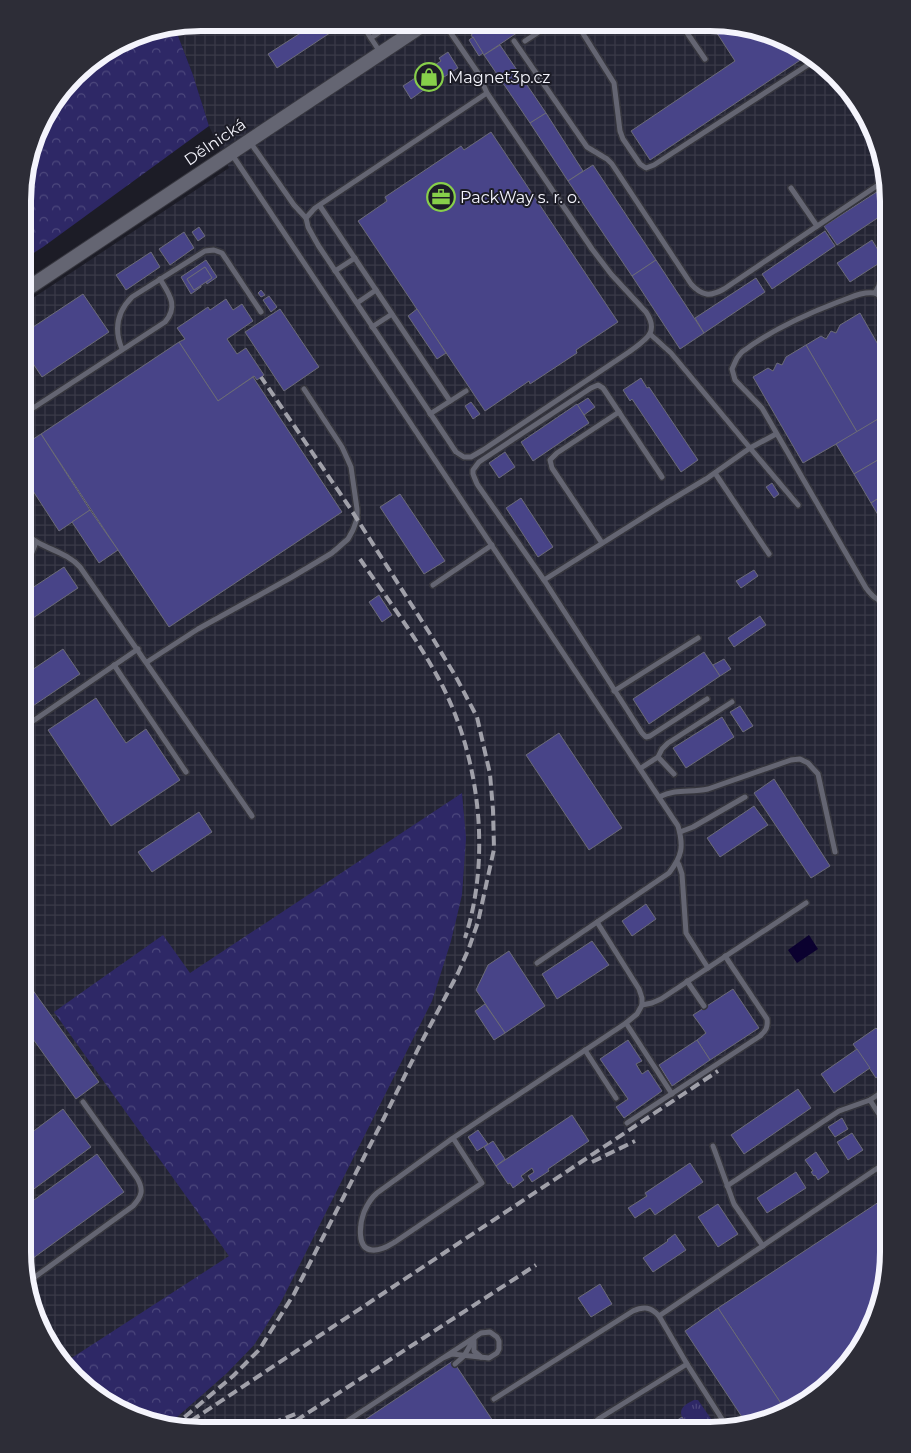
<svg xmlns="http://www.w3.org/2000/svg" width="911" height="1453" font-family="Montserrat,sans-serif">
<style>
.industrial{fill:url(#industrial-grid)}
.grass{fill:url(#grass-tufts)}
.forest{fill:url(#forest-crowns)}
.water{fill:#0b012f}
.building{fill:#484488;stroke:#6b6b78}
.lines{fill:none;stroke-linecap:round;stroke-linejoin:round}
.service-casing{stroke:#36363e;stroke-width:8}
.tertiary-casing{stroke:#36363e;stroke-width:16}
.service{stroke:#646572;stroke-width:5}
.tertiary{stroke:#646572;stroke-width:14}
.rail{stroke:#a0a0a9;stroke-width:4;stroke-dasharray:10 5;stroke-linecap:butt}
.labels{text-anchor:middle;dominant-baseline:central;stroke-width:4;stroke-linejoin:round;paint-order:stroke}
.poi-label{font-size:16px;fill:#f4f4fc;stroke:#1c1c26;text-anchor:start}
.street-label{font-size:16px;fill:#f4f4fc;stroke:#1c1c26}
.rim{fill:none;stroke:#f4f4fc;stroke-width:6}
</style>
<defs>
<pattern id="industrial-grid" width="8" height="8" patternUnits="userSpaceOnUse" patternTransform="scale(1.25)"><rect width="8" height="8" fill="#242534"/><path d="M0 4h8M4 0v8" fill="none" stroke="#3a3a48"/></pattern>
<pattern id="grass-tufts" width="24" height="20" patternUnits="userSpaceOnUse" patternTransform="scale(1.25)"><rect width="24" height="20" fill="#2e2866"/><path d="M3 7l-1-3M5 7V3M7 7l1-3M15 17l-1-3M17 17v-4M19 17l1-3" fill="none" stroke="#4d487d"/></pattern>
<pattern id="forest-crowns" width="20" height="18" patternUnits="userSpaceOnUse" patternTransform="scale(1.25)"><rect width="20" height="18" fill="#2e2866"/><path d="M2 6a3 3 0 1 1 6 0M12 15a3 3 0 1 1 6 0" fill="none" stroke="#4d487d"/></pattern>
</defs>
<rect width="100%" height="100%" fill="#1c1c26"/>
<polygon class="industrial" points="201,23 734,24 819,60 875,133 888,201 888,1264 879,1310 852,1360 778,1417 710,1430 178,1429 92,1393 36,1320 23,1252 24,304 229,168 209,126 193,75 175,28"/>
<g class="grass">
<path d="M694,1400H698L718,1429L710,1430H690C681,1416 674,1409 694,1400Z"/>
<polygon points="636,1420 643,1430 623,1430"/>
</g>
<g class="forest">
<polygon points="175,28 193,75 209,126 43,247 24,259 24,178 41,122 83,67 133,36"/>
<polygon points="462,793 466,838 462,895 451,941 432,1001 281,1302 254,1345 227,1373 168,1425 92,1393 67,1361 229,1256 54,1012 163,935 190,973"/>
</g>
<polygon class="water" points="809,935 818,949 797,963 788,950"/>
<g class="building">
<polygon points="316,23 345,23 277,68 268,54"/>
<polygon points="488,23 530,23 530,24 484,55 471,35"/>
<polygon points="718,24 734,24 808,55 650,160 631,131 735,61 713,27"/>
<polygon points="473,37 483,53 479,56 469,40"/>
<polygon points="500,45 546,113 530,123 484,55"/>
<polygon points="448,52 458,68 444,77 443,76 411,99 403,86 441,61 439,58"/>
<polygon points="852,103 865,120 859,123 847,106"/>
<polygon points="546,113 583,171 568,181 530,123"/>
<polygon points="491,132 618,322 576,350 577,353 530,384 529,381 485,411 358,221 387,201 385,197 461,146 464,150"/>
<polygon points="876,138 879,154 871,142"/>
<polygon points="593,165 656,260 632,276 568,181"/>
<polygon points="886,186 888,201 888,211 837,245 824,226"/>
<polygon points="199,227 205,236 198,241 192,232"/>
<polygon points="825,231 835,246 772,289 762,274"/>
<polygon points="184,232 194,248 170,265 159,249"/>
<polygon points="872,240 884,260 850,282 837,263"/>
<polygon points="151,252 160,267 126,290 116,275"/>
<polygon points="206,260 217,277 207,284 206,282 212,278 205,267 187,279 194,290 201,286 201,287 191,294 181,277"/>
<polygon points="656,260 704,333 680,349 632,276"/>
<polygon points="205,267 212,278 194,290 187,279"/>
<polygon points="756,278 765,292 704,333 695,318"/>
<polygon points="261,290 265,295 261,297 258,293"/>
<polygon points="83,294 109,332 42,377 24,350 24,333"/>
<polygon points="269,296 277,307 271,312 263,300"/>
<polygon points="226,299 233,310 242,304 253,321 227,339 237,354 246,348 264,375 257,380 254,376 218,401 179,342 185,339 177,328 208,307 210,310"/>
<polygon points="280,309 319,367 284,391 245,332"/>
<polygon points="417,309 446,353 437,359 408,316"/>
<polygon points="860,313 888,362 888,413 857,432 806,345 821,336 826,339 831,331 836,333 840,325"/>
<polygon points="179,342 218,401 253,377 342,512 169,627 41,434"/>
<polygon points="806,345 857,432 803,463 753,377 768,368 773,371 777,363 782,365 786,357"/>
<polygon points="641,378 647,388 649,387 698,460 681,472 632,399 630,401 623,390"/>
<polygon points="588,398 595,407 584,415 577,405"/>
<polygon points="471,402 480,414 473,419 465,406"/>
<polygon points="577,404 589,423 533,461 521,442"/>
<polygon points="888,413 888,454 854,474 836,444"/>
<polygon points="41,434 90,510 59,531 24,477 24,445"/>
<polygon points="505,452 515,467 499,478 489,463"/>
<polygon points="888,454 888,492 871,503 854,474"/>
<polygon points="772,483 779,494 774,498 766,487"/>
<polygon points="888,492 888,532 871,503"/>
<polygon points="400,494 445,561 424,574 380,507"/>
<polygon points="521,498 553,547 538,557 506,508"/>
<polygon points="90,510 118,550 99,563 72,522"/>
<polygon points="64,567 78,588 30,620 23,611 23,594"/>
<polygon points="754,570 758,576 741,588 736,581"/>
<polygon points="379,595 392,615 382,622 369,602"/>
<polygon points="23,611 30,620 23,624"/>
<polygon points="760,616 766,625 734,647 728,638"/>
<polygon points="63,649 80,674 24,712 23,676"/>
<polygon points="704,652 720,676 649,724 633,699"/>
<polygon points="724,659 731,669 720,676 713,665"/>
<polygon points="96,698 126,743 146,729 180,780 111,826 48,730"/>
<polygon points="740,706 753,726 743,732 730,712"/>
<polygon points="722,717 734,737 686,768 673,748"/>
<polygon points="559,733 622,828 589,850 526,755"/>
<polygon points="774,779 830,866 811,878 754,793"/>
<polygon points="754,806 768,825 720,857 707,838"/>
<polygon points="199,812 212,832 152,872 138,852"/>
<polygon points="646,904 656,919 632,936 622,921"/>
<polygon points="592,941 609,965 557,999 542,974"/>
<polygon points="509,951 545,1006 505,1033 476,990 488,965"/>
<polygon points="32,989 99,1082 76,1099 23,1025 23,996"/>
<polygon points="733,989 759,1028 710,1060 697,1040 706,1033 693,1015"/>
<polygon points="485,1004 505,1033 494,1040 475,1011"/>
<polygon points="885,1024 888,1029 888,1069 876,1078 853,1044 876,1028 878,1030"/>
<polygon points="628,1040 642,1061 636,1064 642,1074 648,1070 662,1091 624,1118 616,1107 628,1099 600,1059"/>
<polygon points="697,1040 710,1060 672,1086 659,1065"/>
<polygon points="857,1049 870,1068 834,1093 821,1074"/>
<polygon points="798,1089 811,1108 744,1154 731,1135"/>
<polygon points="888,1094 888,1105 883,1097"/>
<polygon points="63,1109 91,1147 23,1197 23,1139"/>
<polygon points="572,1115 589,1141 548,1169 549,1171 532,1182 528,1176 534,1172 532,1168 521,1176 524,1180 513,1188 510,1183 508,1184 496,1166"/>
<polygon points="842,1118 848,1129 835,1137 828,1127"/>
<polygon points="478,1130 488,1144 477,1151 468,1137"/>
<polygon points="852,1133 863,1150 848,1160 837,1142"/>
<polygon points="493,1141 505,1159 496,1166 484,1147"/>
<polygon points="816,1152 829,1172 818,1180 815,1175 814,1176 811,1172 813,1171 805,1160"/>
<polygon points="97,1154 124,1192 25,1264 22,1252 23,1208"/>
<polygon points="690,1163 703,1182 655,1215 650,1208 635,1218 628,1208 647,1196 645,1193"/>
<polygon points="796,1172 806,1188 767,1213 757,1198"/>
<polygon points="888,1196 888,1264 879,1310 852,1360 786,1411 718,1308"/>
<polygon points="718,1204 738,1234 718,1247 698,1217"/>
<polygon points="675,1234 686,1250 653,1272 643,1258 668,1241 667,1240"/>
<polygon points="600,1284 612,1304 591,1317 578,1298"/>
<polygon points="718,1308 786,1411 778,1417 746,1423 685,1331"/>
<polygon points="453,1361 499,1430 351,1429"/>
<polygon points="682,1417 690,1430 668,1430 673,1427 671,1424"/>
</g>
<g class="lines">
<defs>
<g id="service">
<polyline points="256,23 262,25 270,23"/>
<polyline points="361,23 380,52"/>
<path d="M444,23L478,73L487,93L592,249L611,274L646,312C660,333 645,340 629,352L483,450L471,457H464L456,452L318,245L308,227L306,218L315,208L487,93"/>
<polyline points="577,24 614,83 620,131 623,139 640,164 646,168 654,165 817,59"/>
<polyline points="681,24 705,59"/>
<polyline points="581,31 592,24"/>
<polyline points="371,38 393,23"/>
<path d="M514,41L587,147L607,159L612,164L691,284C702,296 710,297 724,289L884,181"/>
<polyline points="525,41 551,24"/>
<polyline points="250,142 294,205 306,218"/>
<path d="M231,153L678,826C684,847 682,856 669,873L537,963"/>
<polyline points="791,188 817,226"/>
<polyline points="320,206 450,401"/>
<polyline points="335,271 355,258"/>
<polyline points="875,293 883,298 888,304"/>
<polyline points="357,303 376,290"/>
<polyline points="372,327 392,314"/>
<polyline points="650,334 671,353 750,448 776,434"/>
<path d="M122,349C114,330 117,312 132,297L205,251L214,250L222,253L261,312"/>
<path d="M24,414L165,322C179,306 169,294 160,279"/>
<polyline points="430,414 466,391"/>
<polyline points="715,473 769,554"/>
<polyline points="662,477 603,388 598,385 591,388 479,462 473,470 473,474 477,484 544,580 666,503 706,479 750,448 798,505"/>
<path d="M24,532C40,549 65,550 80,567L252,816"/>
<polyline points="602,543 552,468 550,460 557,453 619,412"/>
<polyline points="23,567 29,560 36,542"/>
<polyline points="544,580 642,733 646,737 650,736 707,699"/>
<polyline points="433,585 492,545"/>
<path d="M888,602C878,602 872,596 866,588L762,408L735,380L732,369L737,358L742,352C771,330 804,315 838,302C850,298 862,291 875,293L879,285L888,275"/>
<polyline points="147,662 198,629 292,577 332,553 348,539 353,530 357,519 357,509 351,467 342,447 304,389"/>
<polyline points="114,665 186,772"/>
<polyline points="614,691 698,638"/>
<polyline points="33,721 138,649"/>
<polyline points="641,768 658,757"/>
<polyline points="674,774 658,757 662,749 668,743 732,702"/>
<path d="M659,797C678,788 689,793 708,789L791,760L800,759L808,763L818,774L835,852"/>
<polyline points="680,832 693,827 745,797"/>
<path d="M23,862C34,848 34,835 23,821"/>
<polyline points="677,862 679,865 682,874 686,933 708,968"/>
<polyline points="597,922 639,989 642,998 642,1005"/>
<polyline points="687,981 704,1006"/>
<polyline points="626,1023 672,1094"/>
<polyline points="585,1050 616,1098"/>
<polyline points="870,1100 888,1129"/>
<polyline points="23,1114 29,1123"/>
<path d="M627,1123L760,1036C766,1031 768,1027 767,1019L725,956"/>
<path d="M453,1138L482,1183L395,1242C388,1246 380,1251 372,1250C356,1249 360,1223 364,1212C367,1205 371,1198 377,1193L453,1138L626,1023L637,1014L642,1005L652,1003L661,999L806,903"/>
<polyline points="713,1146 734,1204 763,1246"/>
<polyline points="727,1186 839,1111 870,1100 888,1088"/>
<path d="M28,1282L133,1206C142,1196 144,1190 137,1178L83,1102"/>
<polyline points="659,1316 687,1364 727,1427"/>
<polyline points="474,1341 474,1351 481,1357"/>
<polyline points="455,1364 464,1356 475,1337"/>
<path d="M494,1399L633,1311C644,1306 651,1307 659,1316L888,1161"/>
<polyline points="335,1429 443,1358 481,1333 490,1332 497,1337 499,1341 499,1349 497,1353 489,1358 452,1354 443,1358"/>
<polyline points="588,1430 594,1423 600,1418 687,1364"/>
</g>
<polyline id="tertiary" points="24,291 426,23"/>
</defs>
<use href="#service" class="service-casing"/>
<use href="#tertiary" class="tertiary-casing"/>
<use href="#service" class="service"/>
<use href="#tertiary" class="tertiary"/>
<g class="rail">
<path d="M360,559C388,600 420,642 443,687C480,761 491,858 465,938"/>
<polyline points="592,1162 635,1141"/>
<polyline points="191,1421 718,1071"/>
<polyline points="173,1427 233,1376 259,1350 294,1294 384,1118 421,1043 458,973 469,948 478,922 494,849 493,810 490,774 477,717 456,677 432,637 350,508 261,377"/>
<polyline points="258,1429 298,1413"/>
<polyline points="283,1429 536,1265"/>
</g>
</g>
<defs>
<symbol id="shop-ring" viewBox="-11 -11 22 22"><circle r="9.5" fill="#1c1c26" stroke="#87cf4a" stroke-width="1.5"/><path d="M-5-2.5h2.3a2.7 3.5 0 0 1 5.4 0H5L5.5 6h-11ZM-1.5-2.5h3a1.5 2.3 0 0 0-3 0Z" fill="#87cf4a"/></symbol>
<symbol id="office-ring" viewBox="-11 -11 22 22"><circle r="9.5" fill="#1c1c26" stroke="#87cf4a" stroke-width="1.5"/><path d="M-6-3h4V-5.5h4V-3h4V5H-6ZM-1-4.5V-3h2v-1.5ZM-6 0V1H6V0Z" fill="#87cf4a"/></symbol>
</defs>
<g fill-rule="evenodd">
<use href="#shop-ring" x="413" y="61" width="32" height="32"/>
<use href="#office-ring" x="425" y="181" width="32" height="32"/>
</g>
<g class="labels">
<g class="poi-label">
<text x="448" y="77">Magnet3p.cz</text>
<text x="460" y="197">PackWay s. r. o.</text>
</g>
<g class="street-label">
<text transform="translate(215 142) rotate(-34)">Dělnická</text>
</g>
</g>
<path d="M0 0H911V1453H0ZM201 31H710A170 170 0 0 1 880 201V1252A170 170 0 0 1 710 1422H201A170 170 0 0 1 31 1252V201A170 170 0 0 1 201 31Z" fill="#2d2d37" fill-rule="evenodd"/>
<path class="rim" d="M201 31H710A170 170 0 0 1 880 201V1252A170 170 0 0 1 710 1422H201A170 170 0 0 1 31 1252V201A170 170 0 0 1 201 31Z"/>
</svg>
